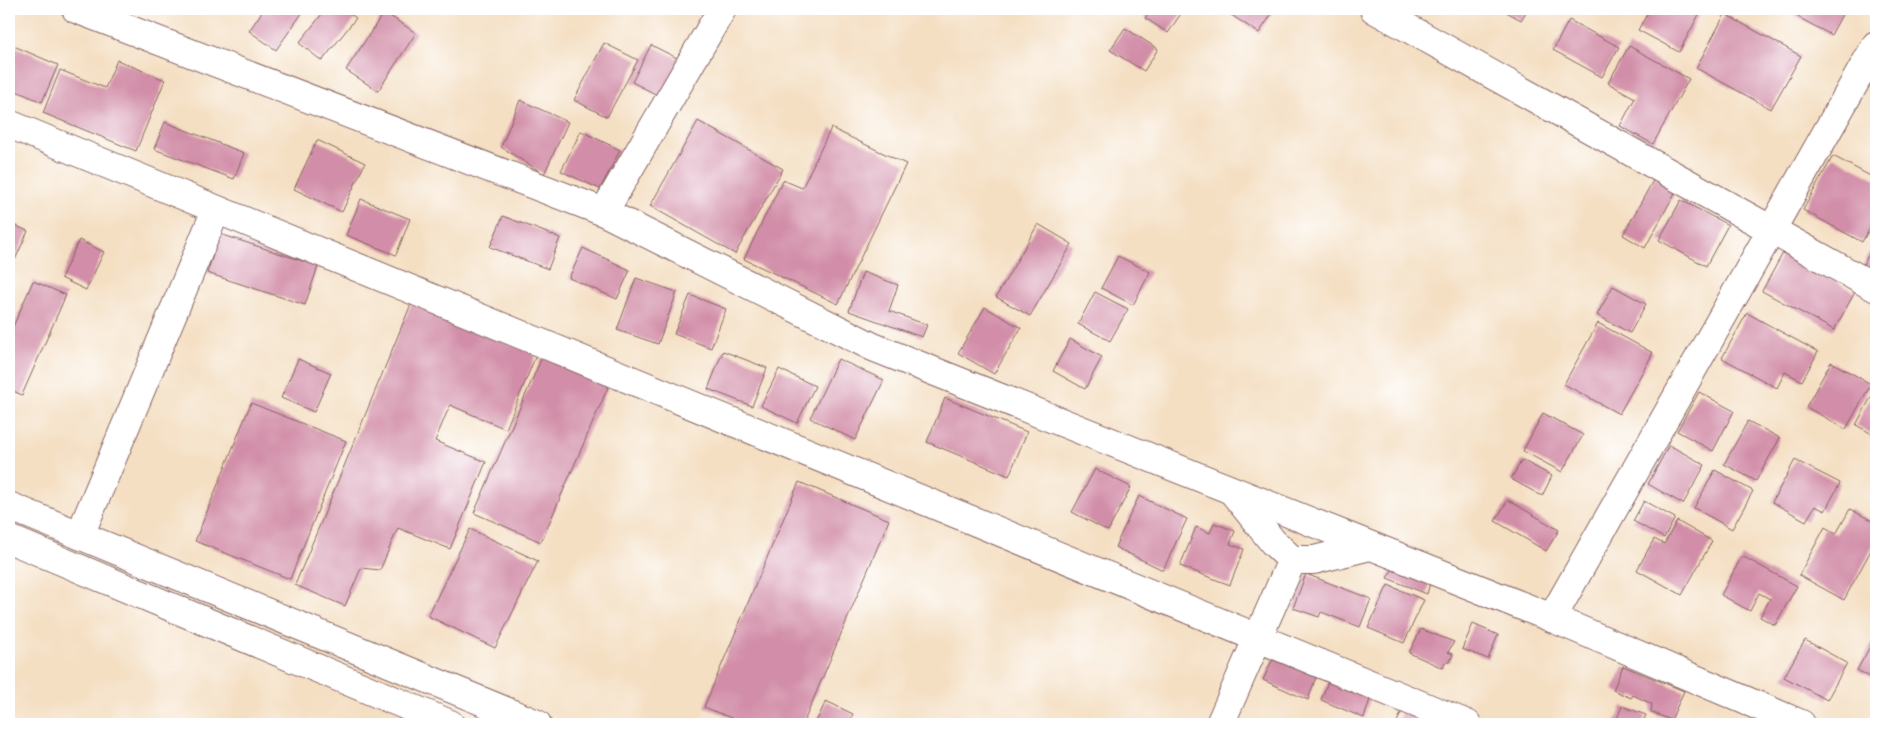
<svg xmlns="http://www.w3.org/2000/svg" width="1885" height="733" font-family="Dekko,sans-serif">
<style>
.building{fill:#d28ea8}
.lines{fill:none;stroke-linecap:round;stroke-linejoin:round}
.minor-casing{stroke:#866260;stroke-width:30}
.minor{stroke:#fff;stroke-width:28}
</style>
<rect width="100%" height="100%" fill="#fff"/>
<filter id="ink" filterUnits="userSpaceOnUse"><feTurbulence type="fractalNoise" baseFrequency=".02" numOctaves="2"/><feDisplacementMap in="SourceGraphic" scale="10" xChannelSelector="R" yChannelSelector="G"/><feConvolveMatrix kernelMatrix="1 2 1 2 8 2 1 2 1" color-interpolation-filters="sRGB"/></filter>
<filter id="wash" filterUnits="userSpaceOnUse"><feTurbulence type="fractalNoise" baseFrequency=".0096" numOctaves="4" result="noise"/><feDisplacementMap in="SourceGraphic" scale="20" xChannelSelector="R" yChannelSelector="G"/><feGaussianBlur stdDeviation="1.12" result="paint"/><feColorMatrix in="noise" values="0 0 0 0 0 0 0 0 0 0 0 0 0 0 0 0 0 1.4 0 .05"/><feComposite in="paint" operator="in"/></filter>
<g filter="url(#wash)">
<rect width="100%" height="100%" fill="#f4dfc3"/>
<g id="blocks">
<g class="building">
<polygon points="264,9 305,9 276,50 249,31"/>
<polygon points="326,9 343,9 356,18 322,61 299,43"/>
<polygon points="1151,9 1184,9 1168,33 1145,18"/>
<polygon points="1222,9 1275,9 1259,33"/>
<polygon points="1501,9 1528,9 1521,20"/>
<polygon points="1650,9 1702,9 1679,52 1638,30"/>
<polygon points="1783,9 1845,9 1831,35"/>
<polygon points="384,12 416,33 378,91 346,70"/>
<polygon points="1725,14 1801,56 1771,109 1696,68"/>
<polygon points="1569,20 1619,47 1602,77 1553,50"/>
<polygon points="1125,28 1158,49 1144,71 1110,50"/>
<polygon points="604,43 638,60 607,117 574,100"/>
<polygon points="9,44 58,65 42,102 9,88"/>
<polygon points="651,45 683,61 663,98 632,82"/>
<polygon points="1629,46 1689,79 1653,144 1620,126 1635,98 1608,83"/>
<polygon points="117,60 165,80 136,151 43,113 60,70 105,88"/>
<polygon points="520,100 568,122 544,174 501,147"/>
<polygon points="698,121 783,169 735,254 650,206"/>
<polygon points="165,122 244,153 234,179 154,149"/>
<polygon points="831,128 906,164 838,304 744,259 783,180 802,188"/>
<polygon points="581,131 620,150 600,189 561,171"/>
<polygon points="317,140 365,163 342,212 294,189"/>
<polygon points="1833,156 1876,179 1876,217 1862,242 1803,210"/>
<polygon points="1655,177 1677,189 1645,248 1623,235"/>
<polygon points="361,199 410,219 396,255 346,235"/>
<polygon points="1681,200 1728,225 1706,266 1659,240"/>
<polygon points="503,216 560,238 548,269 490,247"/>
<polygon points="9,223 28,231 15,260 9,258"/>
<polygon points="1038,224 1072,244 1030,316 996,297"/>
<polygon points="220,234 318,266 305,305 207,273"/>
<polygon points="79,240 104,252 86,290 61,278"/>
<polygon points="1876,241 1876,272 1863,265"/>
<polygon points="583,248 630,270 617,299 569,278"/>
<polygon points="1783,253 1855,292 1834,330 1762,291"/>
<polygon points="1118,256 1150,272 1133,305 1101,288"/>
<polygon points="863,272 898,285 889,311 927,325 922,337 849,311"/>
<polygon points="636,278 677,292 658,344 617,330"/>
<polygon points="33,281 66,295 22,395 9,389 9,336"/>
<polygon points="1613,286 1646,304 1630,333 1597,315"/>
<polygon points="1095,292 1128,309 1110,341 1078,324"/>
<polygon points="690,295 726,309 711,348 674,334"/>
<polygon points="411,304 536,355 506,429 450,405 435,441 486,462 450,549 398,528 380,570 361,568 345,606 295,585"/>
<polygon points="985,307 1021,328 994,374 958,353"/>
<polygon points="1747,313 1818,352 1802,381 1785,372 1777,388 1722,358"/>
<polygon points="1598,323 1653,353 1619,414 1564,384"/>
<polygon points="1070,339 1102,357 1085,389 1053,371"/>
<polygon points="723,351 767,368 752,406 708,389"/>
<polygon points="542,357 609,385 541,542 474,513"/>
<polygon points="298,359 331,373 314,412 281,398"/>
<polygon points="838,359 884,380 855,440 810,418"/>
<polygon points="1831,362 1871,384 1846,429 1806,407"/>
<polygon points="779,369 815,386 797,423 761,406"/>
<polygon points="1876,388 1876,436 1856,425"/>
<polygon points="1699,392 1734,411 1713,451 1677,431"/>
<polygon points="945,398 1027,432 1009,476 927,442"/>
<polygon points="251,403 346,441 290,579 195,541"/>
<polygon points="1543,413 1583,435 1562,472 1523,451"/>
<polygon points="1748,421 1780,438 1756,481 1724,464"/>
<polygon points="1669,445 1705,465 1683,504 1648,484"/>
<polygon points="1522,460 1552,476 1542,496 1511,479"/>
<polygon points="1795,460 1840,483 1825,511 1815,506 1806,521 1772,502"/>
<polygon points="1095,469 1131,487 1108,531 1072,512"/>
<polygon points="1715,470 1753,491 1732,529 1694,508"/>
<polygon points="799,482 889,520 803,724 746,724 704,707"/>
<polygon points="1139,496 1187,519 1163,570 1115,547"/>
<polygon points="1508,500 1559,530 1546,551 1495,521"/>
<polygon points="1644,501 1675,518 1664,538 1633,521"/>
<polygon points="1850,509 1876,523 1876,541 1844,600 1799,575 1825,527 1836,534"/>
<polygon points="1677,521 1712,541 1682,595 1637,570 1654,539 1664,544"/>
<polygon points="1214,523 1235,531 1230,544 1244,549 1230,585 1180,566 1196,527 1210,533"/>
<polygon points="470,529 538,561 495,648 428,616"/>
<polygon points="1742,556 1797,586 1775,625 1760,617 1770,599 1759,593 1750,611 1721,595"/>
<polygon points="1392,570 1430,583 1427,594 1387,578"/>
<polygon points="1306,574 1371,599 1360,627 1321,612 1319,617 1293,608"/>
<polygon points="1388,585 1424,600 1404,643 1368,628"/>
<polygon points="1473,624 1498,635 1488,659 1462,649"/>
<polygon points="1421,629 1454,642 1448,652 1453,654 1450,662 1445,662 1443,668 1409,653"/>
<polygon points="1876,636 1876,680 1857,670"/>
<polygon points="1805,640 1847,663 1827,700 1784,677"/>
<polygon points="1274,656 1317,674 1308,700 1263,680"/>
<polygon points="1623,666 1684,691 1671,720 1651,712 1652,704 1633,695 1631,698 1613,690"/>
<polygon points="1330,676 1372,693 1364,718 1321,700"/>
<polygon points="826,701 853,714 848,724 815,724"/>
<polygon points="1622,706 1646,715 1642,724 1615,724"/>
<polygon points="1404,707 1444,724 1396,724"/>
</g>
</g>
</g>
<g filter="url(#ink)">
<use href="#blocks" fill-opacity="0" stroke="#866260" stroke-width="1"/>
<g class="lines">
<defs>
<g id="minor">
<polyline points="76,9 604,212 873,347 1552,618 1801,724"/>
<polyline points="1374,9 1876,288"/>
<polyline points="9,124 1467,724"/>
<polyline points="604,212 722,9"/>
<polyline points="1233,492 1273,542 1292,560 1314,560 1370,546"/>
<polyline points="9,506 537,724"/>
<polyline points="80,535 216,210"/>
<polyline points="9,539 450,724"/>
<polyline points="1552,618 1876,45"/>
<polyline points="1220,724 1292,560"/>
</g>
</defs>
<use href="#minor" class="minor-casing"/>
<use href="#minor" class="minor"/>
</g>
</g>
<rect width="1885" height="733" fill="none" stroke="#fff" stroke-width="30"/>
</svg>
